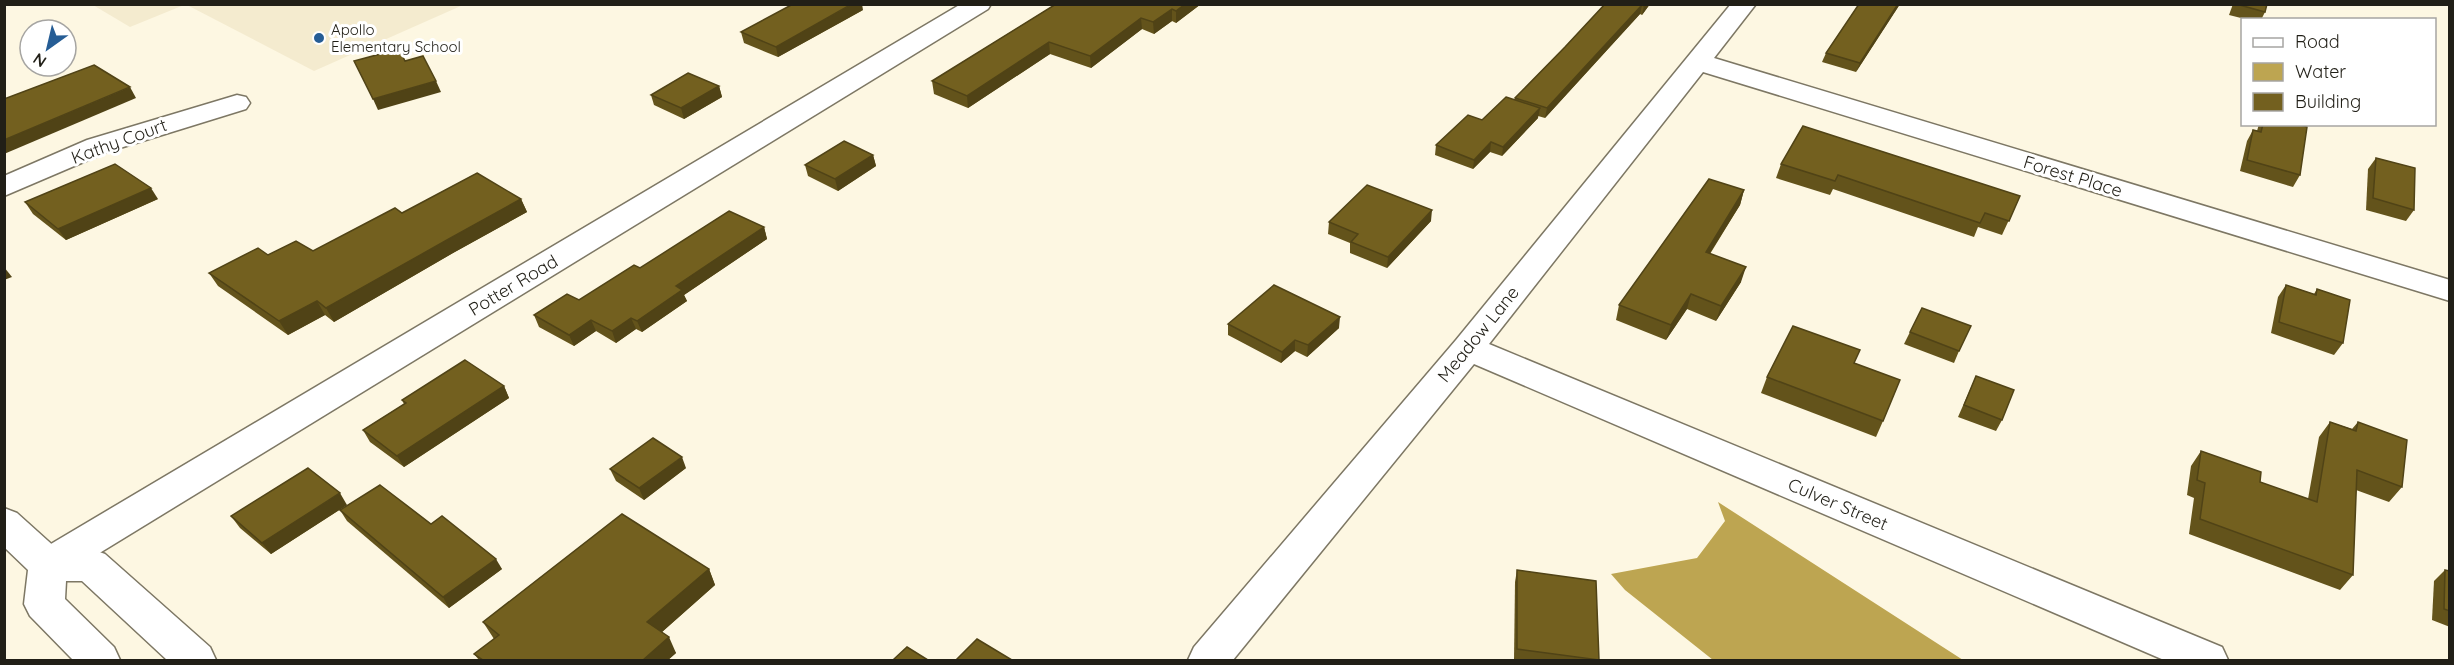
<svg xmlns="http://www.w3.org/2000/svg" width="2454" height="665" font-family="Quicksand,sans-serif">
<style>
.built{fill:#f4ebcf}
.water{fill:#bda551}
.lines{fill:none;stroke-linecap:round;stroke-linejoin:round}
.street-casing{stroke:#7d7764;stroke-width:3}
.secondary-casing{stroke:#7d7764;stroke-width:3}
.street{fill:#fff;fill-rule:evenodd}
.secondary{fill:#fff;fill-rule:evenodd}
.wall{fill:#63531b}
.shaded-wall{fill:#504316}
.building{fill:#73601f;stroke:#504316;stroke-width:1.5}
.poi-dot{fill:#265d95;stroke:#fff;stroke-width:2}
.labels{text-anchor:middle;dominant-baseline:central;stroke-width:6;stroke-linejoin:round;paint-order:stroke}
.far-poi-label{font-size:15px;fill:#211f17;stroke:#fff;text-anchor:start}
.street-label{font-size:18px;fill:#211f17;stroke:#fff}
</style>
<rect width="100%" height="100%" fill="#fdf7e2"/>
<g class="built">
<polygon points="93,5 184,5 130,27"/>
<polygon points="187,5 187,4 463,5 314,71"/>
</g>
<polygon class="water" points="1718,502 1963,660 1713,660 1625,590 1611,574 1697,558 1725,521"/>
<g class="lines">
<defs>
<g id="street">
<polygon points="961,4 991,4 988,9 62,576 48,581 34,576 28,565 34,554"/>
<polygon points="1731,4 1756,4 1714,58 2450,280 2450,301 1703,72 1489,344 2222,647 2228,660 2164,660 1474,364 1233,660 1188,660 1194,647 1456,340"/>
<polygon points="237,95 246,97 250,103 246,109 107,152 4,196 4,176 87,140"/>
</g>
<polygon id="secondary" points="4,508 17,513 57,549 91,549 105,554 210,647 216,660 167,660 82,581 66,581 65,599 114,647 120,660 73,660 30,616 24,604 28,570 4,547"/>
</defs>
<use href="#street" class="street-casing"/>
<use href="#secondary" class="secondary-casing"/>
<use href="#street" class="street"/>
<use href="#secondary" class="secondary"/>
</g>
<g class="wall">
<polygon points="1056,4 1201,4 1176,23 1172,21 1154,34 1142,29 1091,68 1050,54 968,108 934,94 932,81"/>
<polygon points="1605,4 1650,4 1642,15 1640,14 1545,118 1538,116 1538,118 1502,156 1490,152 1473,169 1435,155 1436,145 1482,120 1515,99 1515,98 1565,47"/>
<polygon points="1859,4 1900,4 1856,72 1822,62 1826,53"/>
<polygon points="2233,4 2267,4 2265,12 2261,20 2249,20 2229,15"/>
<polygon points="863,10 778,57 744,43 741,32"/>
<polygon points="719,86 722,97 684,119 654,105 651,95"/>
<polygon points="2259,124 2298,124 2300,175 2293,187 2240,171 2247,141 2253,130 2257,131"/>
<polygon points="873,155 876,166 838,191 808,176 805,165"/>
<polygon points="2376,158 2414,210 2406,221 2366,210 2368,169"/>
<polygon points="1781,164 2020,196 2002,235 1978,227 1974,237 1833,189 1830,195 1776,178"/>
<polygon points="1744,190 1740,205 1710,254 1741,282 1716,321 1687,309 1666,340 1616,320 1619,305"/>
<polygon points="158,199 66,240 33,214 25,202"/>
<polygon points="521,199 527,212 453,253 334,322 325,315 288,335 218,286 209,273 268,255 313,251 402,213"/>
<polygon points="1431,221 1387,268 1350,253 1350,243 1328,234 1329,222"/>
<polygon points="764,227 767,239 684,295 687,301 642,332 636,329 616,343 596,331 574,346 539,327 534,315 579,300 640,268"/>
<polygon points="2286,285 2314,294 2317,289 2343,343 2334,355 2271,333 2278,297"/>
<polygon points="1228,324 1339,328 1307,357 1295,351 1281,363 1228,335"/>
<polygon points="1910,332 1959,351 1954,363 1904,344"/>
<polygon points="1976,376 2002,420 1996,431 1958,417"/>
<polygon points="1767,377 1883,421 1876,437 1761,393"/>
<polygon points="504,386 509,398 404,467 370,442 363,430 404,404 402,400"/>
<polygon points="2330,422 2352,429 2358,422 2402,487 2389,502 2356,490 2353,575 2340,590 2189,534 2194,498 2187,495 2191,466 2201,451 2260,482 2308,499 2319,437"/>
<polygon points="686,468 644,500 616,481 610,469"/>
<polygon points="347,505 271,554 240,528 231,516"/>
<polygon points="340,510 431,524 502,569 449,608 347,521"/>
<polygon points="709,569 715,585 662,632 676,653 668,660 479,660 474,654 494,639 483,622"/>
<polygon points="1517,570 1599,660 1514,660 1515,582"/>
<polygon points="2445,570 2450,571 2450,627 2432,620 2434,581"/>
</g>
<g class="shaded-wall">
<polygon points="852,4 862,4 863,10 778,57 776,47"/>
<polygon points="1185,4 1201,4 1176,23 1176,11"/>
<polygon points="1645,4 1650,4 1642,15 1644,6"/>
<polygon points="1898,4 1900,4 1856,72 1860,63"/>
<polygon points="1642,5 1640,14 1545,118 1547,108"/>
<polygon points="1172,9 1172,21 1154,34 1153,22"/>
<polygon points="1141,18 1142,29 1091,68 1090,56"/>
<polygon points="1049,42 1050,54 968,108 967,96"/>
<polygon points="436,81 441,92 378,110 373,99"/>
<polygon points="719,86 722,97 684,119 681,108"/>
<polygon points="130,87 136,98 4,154 4,140"/>
<polygon points="1540,108 1538,118 1502,156 1503,147"/>
<polygon points="1491,142 1490,152 1473,169 1474,160"/>
<polygon points="873,155 876,166 838,191 835,179"/>
<polygon points="151,188 158,199 66,240 58,229"/>
<polygon points="1744,190 1740,205 1701,267 1706,252"/>
<polygon points="521,199 527,212 453,253 334,322 326,308 447,240"/>
<polygon points="1432,210 1431,221 1387,268 1388,257"/>
<polygon points="764,227 767,239 684,295 687,301 642,332 637,321 676,286"/>
<polygon points="4,267 12,277 4,280"/>
<polygon points="1746,267 1741,282 1716,321 1721,306"/>
<polygon points="1691,294 1687,309 1666,340 1671,325"/>
<polygon points="317,301 325,315 288,335 279,321"/>
<polygon points="1340,317 1339,328 1307,357 1308,345"/>
<polygon points="631,318 636,329 616,343 612,331"/>
<polygon points="591,320 596,331 574,346 569,335"/>
<polygon points="1295,340 1295,351 1281,363 1282,352"/>
<polygon points="504,386 509,398 404,467 397,456"/>
<polygon points="682,457 686,468 644,500 639,488"/>
<polygon points="340,493 347,505 271,554 262,543"/>
<polygon points="496,559 502,569 449,608 443,597"/>
<polygon points="709,569 715,585 654,639 647,622"/>
<polygon points="669,637 676,653 668,660 643,660"/>
</g>
<g class="building">
<polygon points="793,4 852,4 776,47 741,32"/>
<polygon points="1056,4 1185,4 1176,11 1172,9 1153,22 1141,18 1090,56 1049,42 967,96 932,81"/>
<polygon points="1605,4 1645,4 1644,6 1642,5 1547,108 1515,98 1565,47"/>
<polygon points="1859,4 1898,4 1860,63 1826,53"/>
<polygon points="2236,4 2267,4 2265,12"/>
<polygon points="399,49 405,61 423,56 436,81 373,99 354,61"/>
<polygon points="94,65 130,87 4,140 4,99"/>
<polygon points="688,73 719,86 681,108 651,95"/>
<polygon points="1506,97 1540,108 1503,147 1491,142 1474,160 1436,145 1468,115 1482,120"/>
<polygon points="2263,124 2298,124 2307,127 2300,175 2247,160 2253,130 2261,132"/>
<polygon points="1803,126 2020,196 2009,221 1985,213 1980,223 1838,175 1835,181 1781,164"/>
<polygon points="844,141 873,155 835,179 805,165"/>
<polygon points="2376,158 2415,168 2414,210 2373,198"/>
<polygon points="115,164 151,188 58,229 25,202"/>
<polygon points="477,173 521,199 447,240 326,308 317,301 279,321 209,273 258,248 268,255 296,241 313,251 395,208 402,213"/>
<polygon points="1709,179 1744,190 1706,252 1746,267 1721,306 1691,294 1671,325 1619,305"/>
<polygon points="1367,185 1432,210 1388,257 1351,242 1358,234 1329,222"/>
<polygon points="729,211 764,227 676,286 682,290 637,321 631,318 612,331 591,320 569,335 534,315 567,294 579,300 634,265 640,268"/>
<polygon points="1274,285 1340,317 1308,345 1295,340 1282,352 1228,324"/>
<polygon points="2286,285 2316,295 2317,289 2350,300 2343,343 2279,322"/>
<polygon points="1922,308 1971,326 1959,351 1910,332"/>
<polygon points="1793,326 1860,350 1854,363 1900,380 1883,421 1767,377"/>
<polygon points="465,360 504,386 397,456 363,430 406,403 402,400"/>
<polygon points="1976,376 2014,390 2002,420 1964,405"/>
<polygon points="2330,422 2356,431 2358,422 2407,440 2402,487 2357,470 2353,575 2200,519 2205,483 2197,480 2201,451 2261,472 2260,482 2317,502"/>
<polygon points="653,438 682,457 639,488 610,469"/>
<polygon points="308,468 340,493 262,543 231,516"/>
<polygon points="380,485 431,524 442,516 496,559 443,597 340,510"/>
<polygon points="622,514 709,569 647,622 669,637 643,660 483,660 474,654 499,635 483,622"/>
<polygon points="1517,570 1596,581 1599,660 1517,649"/>
<polygon points="2445,570 2450,571 2450,611 2444,609"/>
<polygon points="977,639 1012,660 956,660"/>
<polygon points="907,647 928,660 893,660"/>
</g>
<circle class="poi-dot" cx="319" cy="38" r="6"/>
<g class="labels">
<g class="far-poi-label">
<text x="331" y="29">Apollo<tspan x="331" dy="17">Elementary School</tspan></text>
</g>
<g class="street-label">
<text transform="translate(119 141) rotate(-20)">Kathy Court</text>
<text transform="translate(2073 176) rotate(17)">Forest Place</text>
<text transform="translate(513 285) rotate(-31)">Potter Road</text>
<text transform="translate(1478 334) rotate(-51)">Meadow Lane</text>
<text transform="translate(1838 504) rotate(23)">Culver Street</text>
</g>
</g>
<rect width="2454" height="665" fill="none" stroke="#211f17" stroke-width="12"/>
<rect x="2241" y="18" width="195" height="108" fill="#ffffff" stroke="#a6a5a2" stroke-width="1.5"/>
<rect x="2253" y="38" width="30" height="9" fill="#ffffff" stroke="#a6a5a2" stroke-width="1.5"/>
<text x="2295" y="48" font-size="18" fill="#211f17">Road</text>
<rect x="2253" y="63" width="30" height="18" fill="#bda551" stroke="#a6a5a2" stroke-width="1.5"/>
<text x="2295" y="78" font-size="18" fill="#211f17">Water</text>
<rect x="2253" y="93" width="30" height="18" fill="#73601f" stroke="#a6a5a2" stroke-width="1.5"/>
<text x="2295" y="108" font-size="18" fill="#211f17">Building</text>
<g transform="translate(48 48) rotate(214)"><circle r="28" fill="#ffffff" stroke="#a6a5a2" stroke-width="1.5"/>
<path d="M0-4.5L10 22L0 15L-10 22Z" fill="#265d95"/>
<text y="-9" font-size="16" font-weight="bold" text-anchor="middle" fill="#211f17">N</text>
</g>
</svg>
